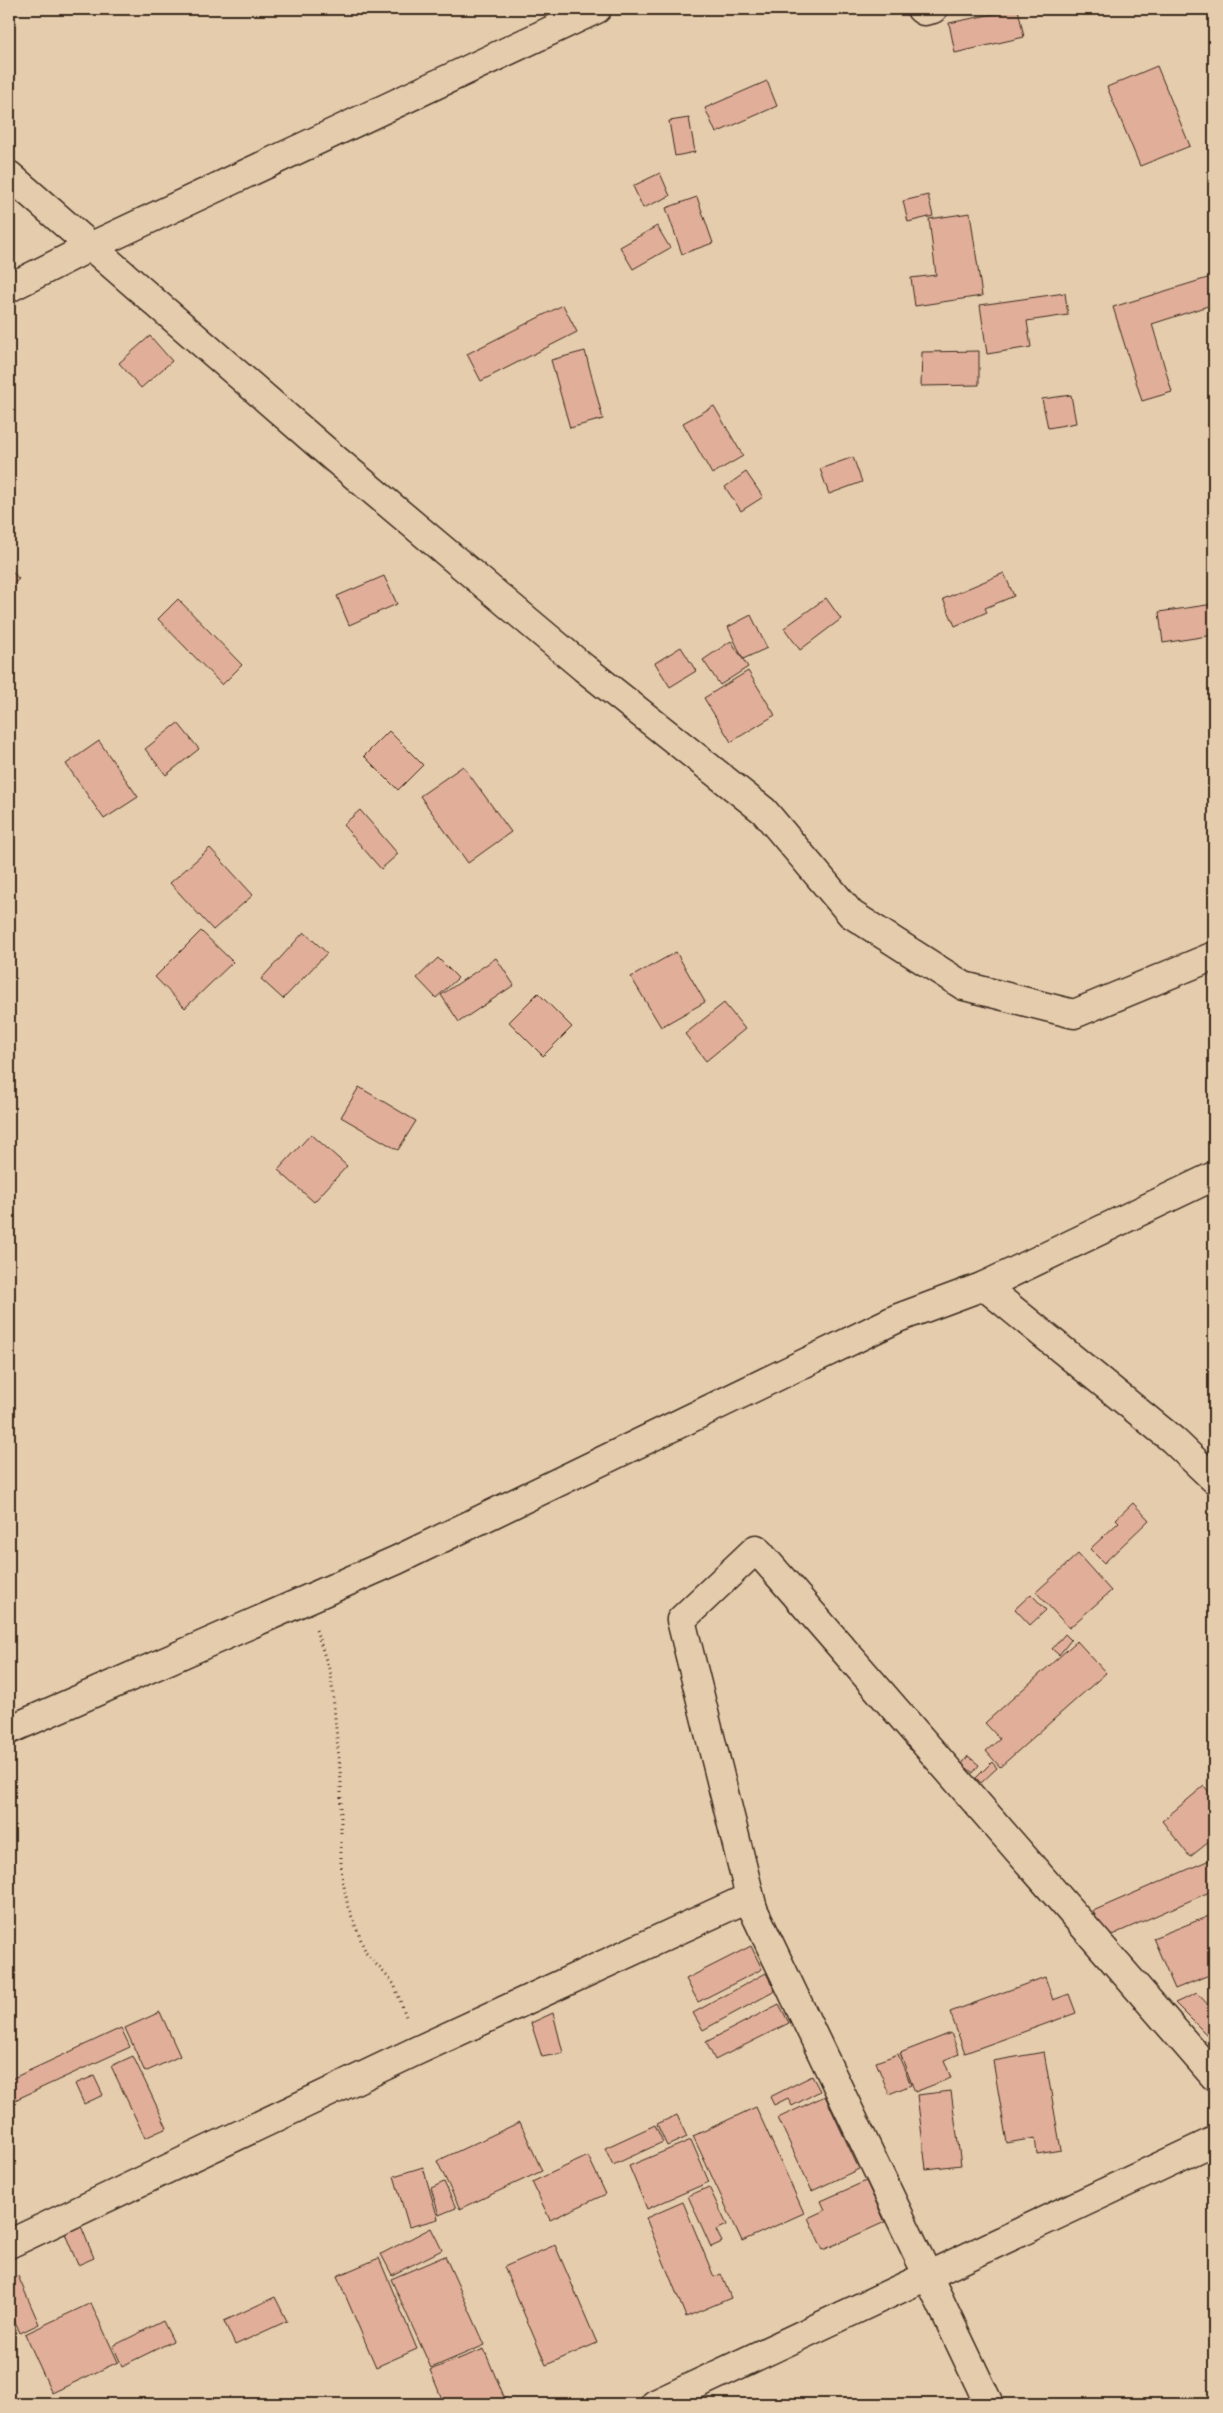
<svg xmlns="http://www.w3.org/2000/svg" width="1223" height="2413" font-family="Dekko,sans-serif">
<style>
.building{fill:#e1ae99;stroke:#3b2a1e}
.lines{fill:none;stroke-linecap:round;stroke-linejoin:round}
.minor-casing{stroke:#3b2a1e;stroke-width:31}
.path{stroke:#3b2a1e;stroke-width:3;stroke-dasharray:1 4;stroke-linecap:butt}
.minor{stroke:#e5ccad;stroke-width:28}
</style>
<rect width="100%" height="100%" fill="#e5ccad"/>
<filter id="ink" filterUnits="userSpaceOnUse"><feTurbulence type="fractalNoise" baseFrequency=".02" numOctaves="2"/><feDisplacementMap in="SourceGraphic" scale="10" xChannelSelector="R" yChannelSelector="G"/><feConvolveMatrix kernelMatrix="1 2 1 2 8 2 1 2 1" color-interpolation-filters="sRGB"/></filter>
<g filter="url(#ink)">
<g class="building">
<polygon points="1018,9 1024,37 955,53 949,23"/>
<polygon points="1157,66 1190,146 1140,166 1107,87"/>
<polygon points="767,81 777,106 716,133 705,108"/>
<polygon points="689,118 695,152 675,156 669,121"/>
<polygon points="660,173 670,196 643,208 633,186"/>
<polygon points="928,195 933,216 908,222 903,201"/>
<polygon points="697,197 713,243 682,254 666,208"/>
<polygon points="970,213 982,296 915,306 911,278 936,275 929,219"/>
<polygon points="657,226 670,248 633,269 620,247"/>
<polygon points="1214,276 1214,304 1152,324 1172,392 1142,401 1113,307"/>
<polygon points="1065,293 1068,315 1027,321 1031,347 987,354 980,305"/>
<polygon points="563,305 577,332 481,381 467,354"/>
<polygon points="150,336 172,361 141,388 119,363"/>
<polygon points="585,351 603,419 570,428 551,360"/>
<polygon points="979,351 979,385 921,386 922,352"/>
<polygon points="1071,395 1076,423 1048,428 1042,399"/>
<polygon points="714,406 743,456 712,474 683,423"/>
<polygon points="853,457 862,482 829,494 820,469"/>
<polygon points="746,472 763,497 741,511 725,487"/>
<polygon points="9,568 19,579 9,588"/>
<polygon points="1004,573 1014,596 985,608 987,612 955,626 943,599"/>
<polygon points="384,576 397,604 349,625 337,596"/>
<polygon points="826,598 841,619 800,650 784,628"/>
<polygon points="178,599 242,665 222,685 158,619"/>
<polygon points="1214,604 1214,635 1163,643 1159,612"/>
<polygon points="751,615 767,648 743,659 728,627"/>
<polygon points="731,641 748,667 720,685 703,660"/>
<polygon points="681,647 696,671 670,687 655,663"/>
<polygon points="748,671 775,715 731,742 704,698"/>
<polygon points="178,723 199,749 166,775 145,749"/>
<polygon points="389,731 423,765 398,790 364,756"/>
<polygon points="99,741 138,797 104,819 66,764"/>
<polygon points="463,766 511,832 468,863 420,796"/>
<polygon points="360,810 398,854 381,869 343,825"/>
<polygon points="210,848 253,895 213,930 170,883"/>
<polygon points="201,931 233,962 185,1008 155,977"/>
<polygon points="304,932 327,953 283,999 261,979"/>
<polygon points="676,952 705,1002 661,1027 631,977"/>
<polygon points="438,958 458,978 436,998 417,978"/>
<polygon points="496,958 514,985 459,1022 441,995"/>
<polygon points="538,993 572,1027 543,1056 509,1022"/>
<polygon points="724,1003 745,1029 706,1061 685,1034"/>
<polygon points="359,1087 416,1121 398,1150 341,1117"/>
<polygon points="311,1134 347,1166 314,1202 278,1170"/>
<polygon points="1133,1503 1149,1520 1104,1563 1090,1549 1119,1522 1116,1519"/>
<polygon points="1078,1554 1111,1591 1069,1628 1036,1592"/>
<polygon points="1031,1594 1046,1610 1030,1625 1015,1609"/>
<polygon points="1065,1634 1071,1640 1059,1655 1052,1649"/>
<polygon points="1077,1641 1106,1673 1000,1767 986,1751 1000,1739 985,1723"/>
<polygon points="968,1756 979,1765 973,1773 962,1764"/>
<polygon points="992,1762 997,1768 981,1783 976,1778"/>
<polygon points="1204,1786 1214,1798 1214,1838 1190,1857 1162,1821"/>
<polygon points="1214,1858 1214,1890 1105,1938 1093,1911"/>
<polygon points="1214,1914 1214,1973 1175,1989 1153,1938"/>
<polygon points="751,1946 762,1969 698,2002 686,1979"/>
<polygon points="766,1973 775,1991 703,2030 693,2013"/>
<polygon points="1045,1977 1053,2000 1069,1994 1076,2013 965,2053 950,2012"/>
<polygon points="1197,1993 1214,2011 1214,2042 1175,2003"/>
<polygon points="779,2004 789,2023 715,2060 706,2042"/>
<polygon points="160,2012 180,2056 145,2072 125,2028"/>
<polygon points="553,2013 563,2053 542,2057 531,2023"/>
<polygon points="121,2028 130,2047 15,2100 9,2087 9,2080"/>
<polygon points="951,2033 959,2054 944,2060 951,2078 915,2092 900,2053"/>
<polygon points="1044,2052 1061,2150 1037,2154 1035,2138 1007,2143 993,2061"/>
<polygon points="898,2054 911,2085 889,2094 876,2062"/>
<polygon points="133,2056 167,2128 145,2138 111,2066"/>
<polygon points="94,2076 103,2095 84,2104 75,2084"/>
<polygon points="812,2076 820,2091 792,2106 788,2098 774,2105 770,2097"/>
<polygon points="951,2091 961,2165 926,2169 917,2095"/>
<polygon points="825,2096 859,2169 812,2191 778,2118"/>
<polygon points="756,2107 804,2213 742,2241 693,2136"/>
<polygon points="677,2115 687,2137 667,2146 657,2124"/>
<polygon points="520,2122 542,2171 460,2209 437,2161"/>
<polygon points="655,2125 663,2142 613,2165 605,2148"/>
<polygon points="691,2140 709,2182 647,2209 629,2166"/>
<polygon points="588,2156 606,2194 550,2220 532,2182"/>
<polygon points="423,2167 438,2219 409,2227 394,2176"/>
<polygon points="866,2181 885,2222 823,2250 808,2218 825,2210 821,2201"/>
<polygon points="444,2182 456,2208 439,2215 431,2188"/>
<polygon points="709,2187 727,2225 716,2230 722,2242 711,2247 688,2196"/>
<polygon points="683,2202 714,2277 721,2274 731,2298 686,2317 646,2218"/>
<polygon points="81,2226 94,2258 78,2265 65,2234"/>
<polygon points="431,2228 442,2250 392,2275 381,2254"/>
<polygon points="555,2245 597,2343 546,2365 504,2267"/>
<polygon points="445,2256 485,2345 431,2368 391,2279"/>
<polygon points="379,2258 417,2349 376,2367 337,2276"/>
<polygon points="18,2276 39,2324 20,2333 9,2307 9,2280"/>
<polygon points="275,2297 287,2321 235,2345 224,2321"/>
<polygon points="91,2303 118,2362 52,2393 25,2334"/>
<polygon points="163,2321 173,2341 122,2366 113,2346"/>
<polygon points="484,2349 505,2400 493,2404 444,2404 430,2370"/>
</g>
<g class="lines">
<defs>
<g id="minor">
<polyline points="921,9 924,11 933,9"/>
<polyline points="9,175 334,458 584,668 764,811 851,914 964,986 1074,1014 1214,956"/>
<polyline points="9,288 92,246 597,9"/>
<polyline points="984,1286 1173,1440 1214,1479"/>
<polyline points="9,1730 397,1560 898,1318 984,1286 1214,1176"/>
<polyline points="753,1909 681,1620 756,1549 1214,2076"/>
<polyline points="9,2244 414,2052 739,1902 749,1904 753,1909 989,2404"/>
<polyline points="655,2404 1214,2141"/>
</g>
</defs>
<use href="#minor" class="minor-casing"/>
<polyline class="path" points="316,1630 331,1675 341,1781 341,1870 348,1907 366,1953 394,1984 407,2019"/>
<use href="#minor" class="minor"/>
</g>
</g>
<rect width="1223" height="2413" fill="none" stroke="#e5ccad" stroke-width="30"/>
<rect x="15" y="15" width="1193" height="2383" fill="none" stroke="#3b2a1e" stroke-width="2" filter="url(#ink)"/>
</svg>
